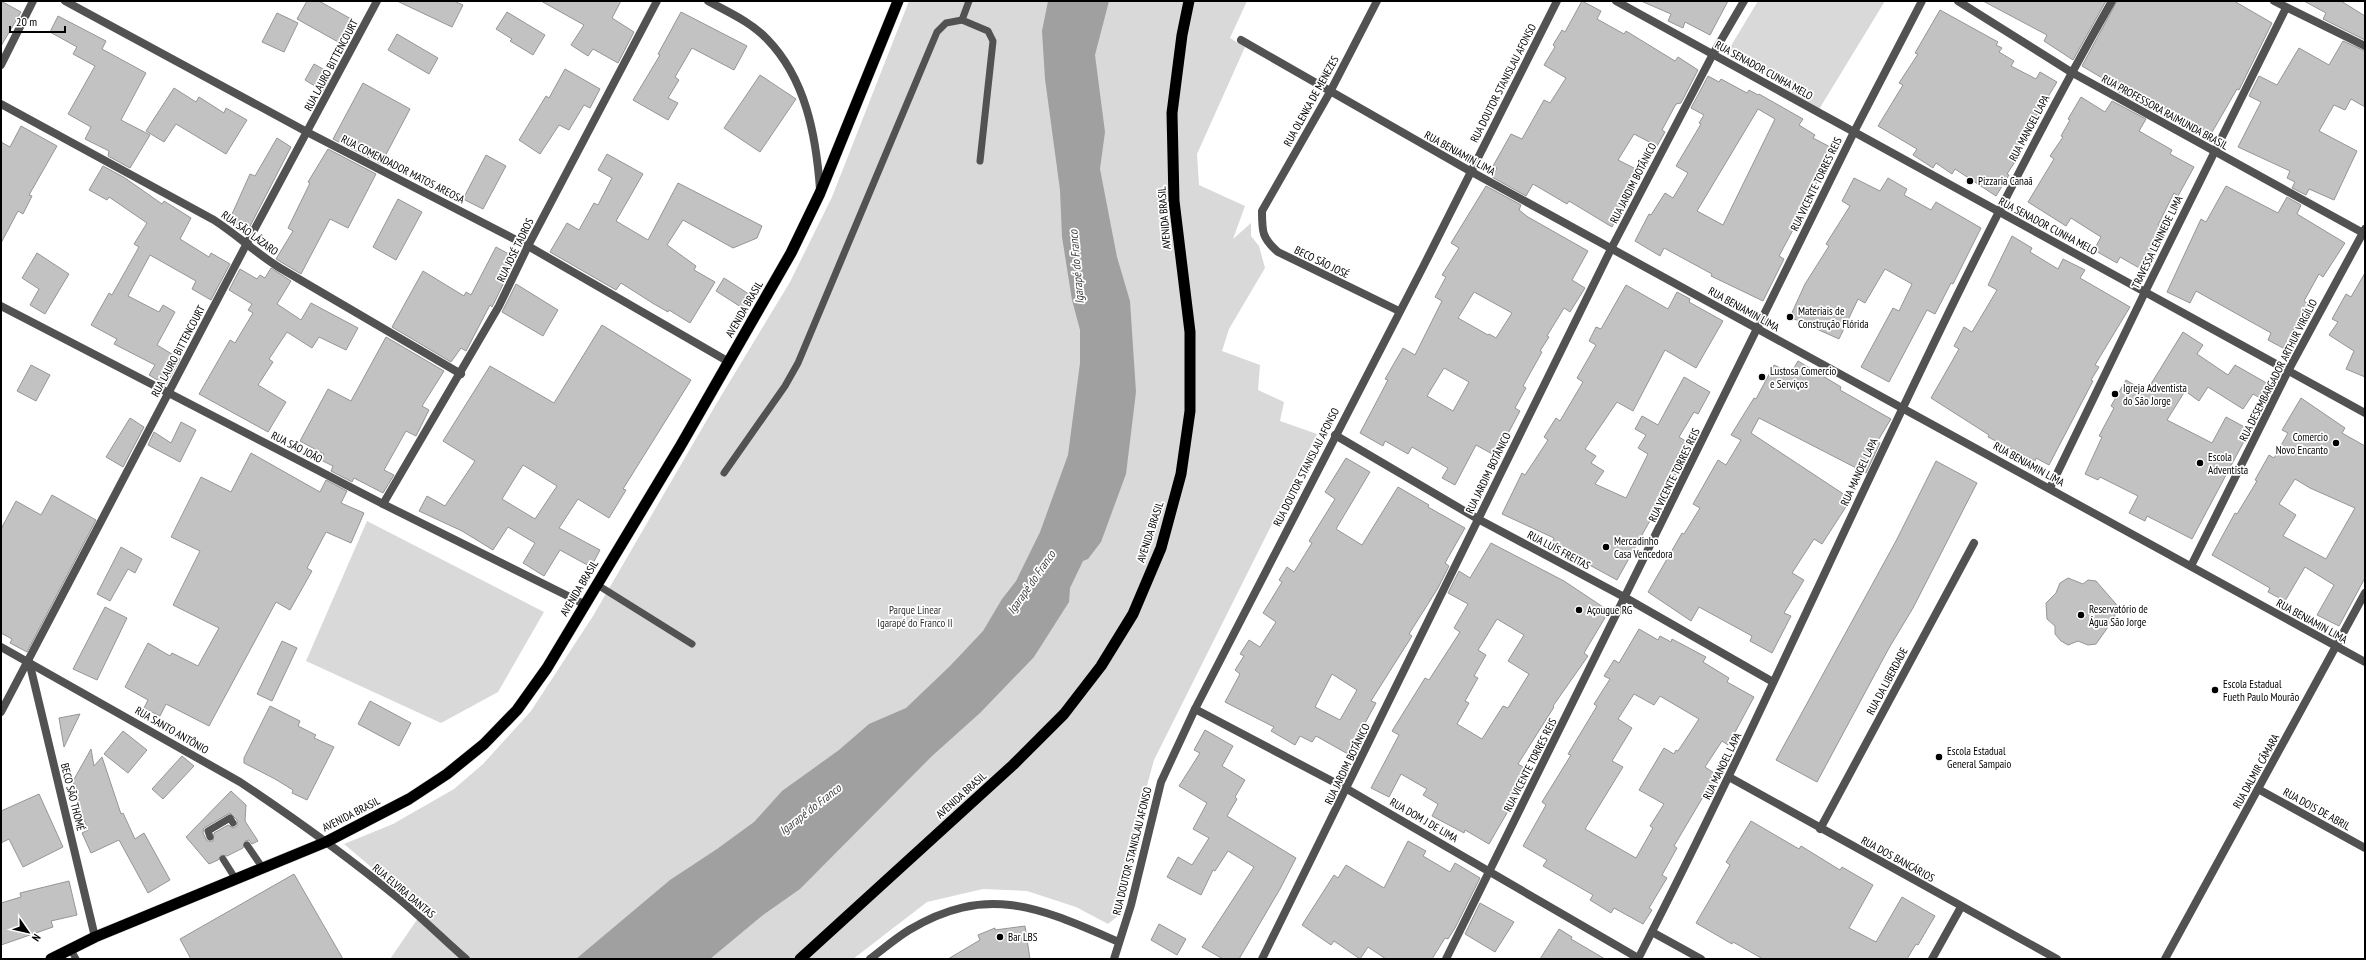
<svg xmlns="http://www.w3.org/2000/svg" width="2366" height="960" font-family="'PT Sans Narrow',sans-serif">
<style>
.green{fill:#d9d9d9}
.water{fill:#a0a0a0}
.building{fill:#c2c2c2;stroke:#969696;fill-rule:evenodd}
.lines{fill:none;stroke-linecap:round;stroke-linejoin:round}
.trunk-casing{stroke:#dbdbdb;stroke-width:12}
.service{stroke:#525252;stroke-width:7}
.minor{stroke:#525252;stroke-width:8}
.tertiary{stroke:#525252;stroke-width:8}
.trunk{stroke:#000;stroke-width:11}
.poi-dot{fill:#000;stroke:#fff;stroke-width:1.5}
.labels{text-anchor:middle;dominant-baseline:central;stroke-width:3.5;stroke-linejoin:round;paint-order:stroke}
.street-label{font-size:11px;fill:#000;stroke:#fff}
.poi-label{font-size:11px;fill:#000;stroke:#fff;text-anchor:start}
.park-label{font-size:11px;fill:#303030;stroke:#fff}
.water-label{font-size:12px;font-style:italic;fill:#414141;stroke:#fff}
</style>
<rect width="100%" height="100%" fill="#fff"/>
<g class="green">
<polygon points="909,1 1247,1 1230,38 1245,47 1197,154 1199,185 1245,206 1233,239 1251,223 1251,236 1259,246 1265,268 1229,329 1222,351 1260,365 1258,390 1284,402 1280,421 1317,434 1154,760 1136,826 1133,860 1119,915 1108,924 1076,907 1027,891 983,889 927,902 853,959 390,959 423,911 344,844 393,824 454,789 483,764 531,711 593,616 715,406 790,282 832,197"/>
<polygon points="1758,1 1885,1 1818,111 1729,49"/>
<polygon points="367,521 544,612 498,692 441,723 306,661"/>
</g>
<polygon class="water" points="1048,1 1109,1 1095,55 1105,132 1100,169 1117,257 1130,301 1136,392 1126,474 1101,542 1088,559 1083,561 1070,588 1069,602 1034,657 980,713 932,756 800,889 763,915 710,959 576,959 670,880 717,849 754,822 782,791 839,750 869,724 906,708 950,666 983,631 1002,599 1016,581 1040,532 1068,455 1080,363 1080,330 1072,300 1062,237 1060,190 1045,79 1042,31"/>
<g class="building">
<polygon points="1,1 21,12 1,46"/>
<polygon points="307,1 319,1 353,20 340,43 297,19"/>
<polygon points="397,1 454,1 463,5 452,27"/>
<polygon points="541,1 621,1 612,18 634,32 618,63 593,49 588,56 571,45 584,25"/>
<polygon points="1582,1 1601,11 1597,19 1624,34 1626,31 1675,61 1678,57 1698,70 1681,103 1676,104 1662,130 1665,132 1657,146 1634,134 1618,160 1642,172 1612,227 1569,201 1567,204 1533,184 1526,196 1492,177 1497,168 1493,166 1511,134 1522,139 1544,100 1550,103 1566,78 1544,65 1555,47 1553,45 1562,30 1565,32"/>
<polygon points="1641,1 1728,1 1710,35 1685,22 1683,28 1668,21 1671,14"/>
<polygon points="1983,1 2106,1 2073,60 2044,41 2047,35"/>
<polygon points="2117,1 2234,1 2272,23 2239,90 2237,89 2211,134 2155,103 2151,110 2117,91 2119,88 2082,66"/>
<polygon points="2304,1 2341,1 2365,16 2365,40 2323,19 2326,13"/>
<polygon points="1940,10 1998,42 1996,45 2002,48 1999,52 2014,61 2011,66 2036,79 2040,72 2057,82 2017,148 2022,151 2007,174 2009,175 1996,196 1955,169 1952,174 1936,163 1933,168 1913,155 1917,149 1878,126 1903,85 1899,83 1918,54 1915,53"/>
<polygon points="507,12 545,35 533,55 510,41 512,39 496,29"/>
<polygon points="681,12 747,46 734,70 692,48 675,77 679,80 668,98 678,103 668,120 633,100 660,55 658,54"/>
<polygon points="277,13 298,23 284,52 262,42"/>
<polygon points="58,16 106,41 102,49 146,73 121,120 150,135 130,168 108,156 109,151 85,139 91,127 68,114 95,66 73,54 77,47 50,32"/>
<polygon points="397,34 438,58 429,74 388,50"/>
<polygon points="2343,41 2365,51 2365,107 2351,99 2345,110 2334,105 2319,131 2357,151 2334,200 2309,189 2306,195 2292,188 2295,182 2287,178 2290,171 2238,147 2261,102 2249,96 2259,76 2277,85 2299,48 2329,65"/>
<polygon points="314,64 332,74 323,91 305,80"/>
<polygon points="565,69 600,89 590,108 584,105 569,130 559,125 540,154 519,140 546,96 549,98"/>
<polygon points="760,75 796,99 760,152 724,128"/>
<path d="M1708,76L1719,82L1721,79L1747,93L1749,90L1758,95L1759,94L1803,119L1799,125L1815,135L1813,138L1834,149L1804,208L1808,210L1798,230L1794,228L1779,256L1784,259L1763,301L1711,276L1712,274L1664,248L1660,256L1635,241L1649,214L1651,215L1665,193L1673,198L1688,173L1676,166L1701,124L1699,123L1704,115L1691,108ZM1758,109L1775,119L1723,225L1697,211Z"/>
<polygon points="363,83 410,109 381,164 333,139"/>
<polygon points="174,88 196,102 199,97 224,113 226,108 247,120 226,154 176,124 164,142 146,131"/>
<polygon points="2081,97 2105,112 2112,101 2146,119 2139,131 2172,150 2170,154 2194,167 2178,196 2174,193 2158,225 2166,229 2141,269 2120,257 2117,263 2094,250 2101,237 2071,218 2066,226 2028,202 2054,159 2050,156 2063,137 2061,136 2070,120 2068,119"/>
<polygon points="21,126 57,146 29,195 32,196 23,214 18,211 1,243 1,142 10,147"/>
<polygon points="277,138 291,147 246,234 228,223 250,174 255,176"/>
<polygon points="328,149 376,174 348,228 330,219 301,274 276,259 293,231 288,228 310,183 308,182"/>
<polygon points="607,154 643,174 616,221 648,240 678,183 762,226 757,238 733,248 683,220 667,245 696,266 694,270 715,282 690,323 669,310 668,312 654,304 621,283 616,290 550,252 567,223 579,230 594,203 598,205 612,178 598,170"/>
<polygon points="486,155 506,166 483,209 463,199"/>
<polygon points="103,166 125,178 162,204 164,201 191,218 180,239 209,257 211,253 230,264 211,300 192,289 196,281 150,255 128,296 159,312 163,305 175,312 157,345 180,359 166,385 149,375 155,365 114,344 117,339 91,325 109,293 112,295 139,247 134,244 147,223 109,197 107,200 89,190"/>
<polygon points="1854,178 1880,191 1888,178 1907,189 1904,195 1931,210 1936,202 1981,228 1953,284 1951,283 1935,314 1927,310 1889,382 1861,367 1893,308 1899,311 1912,284 1885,269 1865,303 1858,299 1839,339 1790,317 1805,284 1829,246 1826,244 1850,206 1842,201"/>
<path d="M1486,186L1521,205L1519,210L1528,217L1588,251L1572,280L1585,288L1570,312L1564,308L1547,336L1549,337L1540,351L1542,352L1523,386L1526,388L1515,408L1520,411L1496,456L1476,445L1455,485L1442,478L1448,468L1412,447L1408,454L1385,441L1383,446L1360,433L1388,380L1385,379L1403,348L1415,355L1442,301L1435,297L1446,277L1442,275L1459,248L1451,243ZM1474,292L1512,313L1496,338L1489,334L1488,335L1458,318ZM1444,368L1469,382L1453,411L1427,396Z"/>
<polygon points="2226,186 2278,213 2287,197 2301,205 2297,214 2345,243 2323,277 2319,274 2304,301 2308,304 2283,348 2268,340 2271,333 2196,291 2190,303 2167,292 2201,219 2206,222"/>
<polygon points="398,199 422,212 396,260 373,247"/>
<polygon points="2012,236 2032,248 2030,252 2058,269 2063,259 2085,270 2080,278 2130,307 2095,365 2099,367 2091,380 2093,381 2049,465 2036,458 2035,461 1988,437 1989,435 1931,398 1959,349 1954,346 1964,327 1972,332 1997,290 1988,285"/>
<polygon points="496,247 516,258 494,303 492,307 490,305 466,351 461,348 451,362 392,327 423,271 464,296 466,292 471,295"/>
<polygon points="37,253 69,274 45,314 30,305 39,289 22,278"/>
<polygon points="271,268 291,281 277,304 301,320 311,303 358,328 346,350 319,337 312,348 287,332 269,359 273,362 258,385 286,402 268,432 199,394 230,340 235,343 253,313 248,310 252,304 229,290 240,269 257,279 260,275 265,278"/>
<polygon points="2365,273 2365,377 2346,369 2354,351 2329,335 2338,322 2332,319 2346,294 2351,297"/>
<polygon points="724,278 752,296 744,309 716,291"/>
<polygon points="516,284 558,310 543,336 502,312"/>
<polygon points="1626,285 1668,309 1677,292 1690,299 1689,302 1723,321 1696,368 1665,350 1633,411 1617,402 1585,449 1596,456 1591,463 1604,471 1595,484 1626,498 1648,454 1638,448 1646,435 1635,429 1642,416 1658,425 1684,377 1710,392 1698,414 1694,412 1679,437 1692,445 1617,580 1551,544 1554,538 1502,514 1522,473 1525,475 1548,440 1544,437 1556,418 1560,421 1583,382 1577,378 1596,345 1589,341 1596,327 1601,329"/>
<path d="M602,325L691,380L623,489L626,490L609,518L578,499L559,528L600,550L591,567L560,550L544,576L523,563L535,543L508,527L493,550L462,531L419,511L427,496L445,506L475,461L443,441L490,366L554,403ZM523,465L557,486L535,519L502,499Z"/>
<polygon points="2183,332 2203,345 2197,354 2228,375 2235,365 2270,385 2262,399 2253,394 2243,409 2208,387 2199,401 2185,391 2167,420 2212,443 2226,417 2250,430 2192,539 2147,516 2145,521 2129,513 2138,496 2100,477 2098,480 2085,474 2102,437 2099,436 2114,408 2111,406 2126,380 2146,392"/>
<polygon points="386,337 444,371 422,406 429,410 416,436 406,431 384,470 394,475 383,493 354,478 352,482 331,471 333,466 321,460 324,454 300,441 328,389 351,401"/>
<polygon points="1798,361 1841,387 1840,390 1891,419 1877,442 1880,443 1866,473 1759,418 1751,433 1851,499 1822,544 1814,539 1792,573 1804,580 1784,613 1791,616 1772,653 1750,641 1752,636 1699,607 1691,621 1648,592 1682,533 1684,534 1700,508 1693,504 1718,460 1726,465 1741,440 1731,435 1754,398 1756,399 1774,365 1791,373"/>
<polygon points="31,365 50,375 36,401 17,391"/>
<path d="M2301,398L2345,428L2342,433L2365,446V578L2339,626L2317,615L2334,585L2305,567L2285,601L2268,592L2270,588L2212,555L2235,513L2237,514L2257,481L2255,480L2269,455L2274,458L2288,433L2282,430ZM2295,479L2310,488L2355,508L2326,559L2283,536L2296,515L2279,504Z"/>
<polygon points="130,418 144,427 123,467 106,457"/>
<polygon points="181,422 196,430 180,462 148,445 154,432 171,443"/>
<polygon points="251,453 320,492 326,480 347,491 341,503 364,513 351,543 326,532 307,568 312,571 290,610 276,602 209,726 166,704 160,716 144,708 148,700 125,687 148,643 170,656 172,653 198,666 219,628 173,605 200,551 171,537 201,477 231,492"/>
<path d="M1346,458L1370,472L1336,529L1362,545L1398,487L1429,505L1428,507L1465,528L1445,563L1449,566L1438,588L1409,634L1412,636L1371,701L1376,703L1348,754L1316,736L1312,742L1300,736L1295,745L1271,731L1274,727L1225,702L1240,674L1235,670L1244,656L1240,654L1249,640L1260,647L1276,622L1263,613L1282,582L1279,580L1287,567L1294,572L1312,543L1309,541L1335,499L1325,492ZM1332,674L1357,690L1340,720L1315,707Z"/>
<polygon points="1936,461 1977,483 1913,608 1889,648 1817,782 1776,760 1896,541"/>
<polygon points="52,495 96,520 27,652 10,643 12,639 1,633 1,529 16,501 41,515"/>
<path d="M1491,543L1564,581L1609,611L1584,653L1588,656L1553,706L1554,707L1518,764L1528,770L1518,785L1522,787L1489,844L1465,830L1464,833L1432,816L1438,804L1423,795L1427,789L1401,774L1389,797L1371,788L1399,735L1392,731L1425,678L1429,680L1460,632L1454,628L1468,604L1448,593L1459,571L1470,578ZM1497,619L1524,635L1508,661L1529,674L1508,708L1503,706L1482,739L1457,724L1469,703L1465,701L1478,678L1474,676L1486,655L1478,650Z"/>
<polygon points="121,547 142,559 135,573 128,569 110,601 97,594"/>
<polygon points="2068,578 2083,584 2088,580 2096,581 2116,604 2117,610 2113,620 2096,644 2088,645 2078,641 2068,645 2061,641 2055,634 2055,626 2047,619 2046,603 2056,593 2060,583"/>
<polygon points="105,607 127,618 97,680 73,669"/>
<path d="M1639,629L1658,640L1660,636L1671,642L1672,639L1706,657L1703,662L1729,678L1727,682L1754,697L1728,745L1722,741L1705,767L1719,776L1705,798L1703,797L1674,846L1677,848L1662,875L1667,878L1649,908L1652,910L1643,924L1614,908L1611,913L1590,900L1593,895L1543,866L1547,860L1523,846L1546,805L1542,802L1571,755L1568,754L1597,706L1594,704L1610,679L1604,676L1614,660L1619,663ZM1634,694L1654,705L1660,696L1699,719L1678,751L1676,750L1674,754L1664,748L1639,790L1664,804L1650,826L1653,828L1636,858L1585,829L1623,767L1612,761L1632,728L1618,719Z"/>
<polygon points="282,641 297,648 272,701 257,694"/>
<polygon points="370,701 411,723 399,746 358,724"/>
<polygon points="270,706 300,721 298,726 316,735 314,738 334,747 307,800 292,793 293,790 275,779 244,763 244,758"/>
<polygon points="80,714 64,747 59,718"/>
<polygon points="1205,730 1233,746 1222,766 1245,780 1235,797 1237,799 1227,816 1296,858 1280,889 1239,959 1223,959 1202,947 1254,867 1228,851 1215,871 1213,870 1201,895 1167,877 1178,857 1192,865 1209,838 1193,829 1207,803 1179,786 1200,753 1194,750"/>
<polygon points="123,731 147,750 128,773 104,754"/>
<polygon points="91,749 94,766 102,757 121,814 123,813 135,839 144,833 170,880 148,893 119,840 91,853 82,833 88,830 77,801 79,800 73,781"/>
<polygon points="182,756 194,766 163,799 152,789"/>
<path d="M231,791L246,805L245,821L258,841L252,844L249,840L245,841L243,848L227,856L221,855L218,860L209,864L186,837ZM230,813L237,820V826L233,828L228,825L214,833L213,841H207L203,833L204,828Z"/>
<polygon points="39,794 63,847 23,867 9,839 1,843 1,811"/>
<polygon points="1751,821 1799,849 1801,846 1840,870 1842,867 1873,885 1849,928 1876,942 1902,897 1935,916 1918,945 1916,944 1907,959 1763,959 1733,942 1732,944 1696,923 1730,865 1726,862"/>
<polygon points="1408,841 1426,851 1423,856 1450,872 1455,863 1480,878 1455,928 1448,939 1445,938 1432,959 1386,959 1368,947 1360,959 1334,941 1331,945 1302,925 1334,875 1338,878 1346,865 1384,888"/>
<polygon points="294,874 343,959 191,959 180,939"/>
<polygon points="69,881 77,915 51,921 53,927 1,945 1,903 21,897 20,893"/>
<polygon points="1480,903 1514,922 1495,952 1465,934"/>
<polygon points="1159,924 1186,939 1177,955 1151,940"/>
<polygon points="1025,926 1030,959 948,959 980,940 978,935 995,928 995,930"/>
<polygon points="1559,929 1572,937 1571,939 1605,959 1540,959"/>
</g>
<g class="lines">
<defs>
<g id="trunk">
<polyline points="51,959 95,937 326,842 409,799 447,774 484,744 517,710 547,668 681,445 791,253 820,193 898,1"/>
<polyline points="800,959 1013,765 1064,714 1101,666 1133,614 1161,548 1181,474 1190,411 1190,332 1174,201 1172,113 1182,35 1189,1"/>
</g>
</defs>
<use href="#trunk" class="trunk-casing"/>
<g class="service">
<polyline points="969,1 962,20 988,31 993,41 980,161"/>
<polyline points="724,473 785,386 798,363 937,32 946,23 962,20"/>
<polyline points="596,584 692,644"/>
<polyline points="210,837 208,831 230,818 233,823"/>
<polyline points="247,845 262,867"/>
<polyline points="223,859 235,878"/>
<polyline points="70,948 76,959"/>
</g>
<g class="minor">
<polyline points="65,1 307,132 528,246 729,362"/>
<path d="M708,1C728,12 751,22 767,39C806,79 816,136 820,189"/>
<path d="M1377,1L1330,92L1262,211C1262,232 1262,238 1278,252L1399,311"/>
<polyline points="1616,1 2365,413"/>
<polyline points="1958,1 2071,72 2365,234"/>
<polyline points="2274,1 2365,46"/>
<polyline points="1241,40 1470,171 2365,662"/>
<polyline points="1,65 33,1"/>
<path d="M1,104L214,220C237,235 256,253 280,268L461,374"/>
<polyline points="1,306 383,504 584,604"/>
<polyline points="1335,435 1478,519 1626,598 1773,682"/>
<polyline points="2050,488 2145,292 2286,8"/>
<polyline points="383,504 499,306 528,246 657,1"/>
<polyline points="2191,566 2288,371 2365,229"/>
<polyline points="29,661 95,937"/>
<polyline points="1195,709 1347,789 1638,958"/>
<polyline points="1,712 246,245 377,1"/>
<polyline points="1729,777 2057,959"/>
<polyline points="2258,789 2365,848"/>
<polyline points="1820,829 1974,543"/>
<polyline points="1652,932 1701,959"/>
<path d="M870,959C883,949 896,938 909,930C989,882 1042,909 1119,942"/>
<polyline points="1114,959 1131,905 1161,782 1195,709 1423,267 1557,1"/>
<polyline points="1262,959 1611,249 1713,54 1744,1"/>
<polyline points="1446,959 1854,132 1922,1"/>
<path d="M1638,959C1801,642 1935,311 2112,1"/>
<polyline points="1932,959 1961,907"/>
<polyline points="2165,959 2365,593"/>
</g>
<path class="tertiary" d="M1,647L240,782C294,818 347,856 398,898C421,917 443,939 466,959"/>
<use href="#trunk" class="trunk"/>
</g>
<g class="poi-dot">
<circle cx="1970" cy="181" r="4"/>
<circle cx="1790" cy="317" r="4"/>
<circle cx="1762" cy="377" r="4"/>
<circle cx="2115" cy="394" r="4"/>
<circle cx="2336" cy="443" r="4"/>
<circle cx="2200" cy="463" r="4"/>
<circle cx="1606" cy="547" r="4"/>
<circle cx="1579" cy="610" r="4"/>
<circle cx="2081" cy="615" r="4"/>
<circle cx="2215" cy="690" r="4"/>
<circle cx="1939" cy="757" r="4"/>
<circle cx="1000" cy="937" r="4"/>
</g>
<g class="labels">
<g class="street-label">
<text transform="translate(331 65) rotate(-62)">RUA LAURO BITTENCOURT</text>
<text transform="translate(1764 70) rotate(29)">RUA SENADOR CUNHA MELO</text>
<text transform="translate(1503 83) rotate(-63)">RUA DOUTOR STANISLAU AFONSO</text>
<text transform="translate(1311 101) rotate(-61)">RUA OLENKA DE MENEZES</text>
<text transform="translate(2165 112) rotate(29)">RUA PROFESSORA RAIMUNDA BRASIL</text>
<text transform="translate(2029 128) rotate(-62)">RUA MANOEL LAPA</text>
<text transform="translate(1460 153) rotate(29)">RUA BENJAMIN LIMA</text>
<text transform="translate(403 169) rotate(27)">RUA COMENDADOR MATOS AREOSA</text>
<text transform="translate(1633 183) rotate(-63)">RUA JARDIM BOTÂNICO</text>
<text transform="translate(1816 184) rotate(-64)">RUA VICENTE TORRES REIS</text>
<text transform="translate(1164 218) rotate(-95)">AVENIDA BRASIL</text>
<text transform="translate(2048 226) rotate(28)">RUA SENADOR CUNHA MELO</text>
<text transform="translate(250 233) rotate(36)">RUA SÃO LÁZARO</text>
<text transform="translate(2157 242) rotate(-64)">TRAVESSA LENINEDE LIMA</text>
<text transform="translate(515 250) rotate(-64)">RUA JOSÉ TADROS</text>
<text transform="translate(1322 262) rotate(26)">BECO SÃO JOSÉ</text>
<text transform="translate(744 309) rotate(-60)">AVENIDA BRASIL</text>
<text transform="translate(1744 309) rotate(29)">RUA BENJAMIN LIMA</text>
<text transform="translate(178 351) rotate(-62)">RUA LAURO BITTENCOURT</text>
<text transform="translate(2278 370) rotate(-63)">RUA DESEMBARGADOR ARTHUR VIRGÍLIO</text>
<text transform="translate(297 447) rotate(27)">RUA SÃO JOÃO</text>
<text transform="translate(2029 464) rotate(29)">RUA BENJAMIN LIMA</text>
<text transform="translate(1306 467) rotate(-63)">RUA DOUTOR STANISLAU AFONSO</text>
<text transform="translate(1859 472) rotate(-65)">RUA MANOEL LAPA</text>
<text transform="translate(1488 473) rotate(-64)">RUA JARDIM BOTÂNICO</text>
<text transform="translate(1674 475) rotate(-64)">RUA VICENTE TORRES REIS</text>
<text transform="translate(1150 532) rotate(-72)">AVENIDA BRASIL</text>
<text transform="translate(1559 550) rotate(28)">RUA LUÍS FREITAS</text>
<text transform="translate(579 588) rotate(-59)">AVENIDA BRASIL</text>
<text transform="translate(2312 621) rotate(29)">RUA BENJAMIN LIMA</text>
<text transform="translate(1887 681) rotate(-62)">RUA DA LIBERDADE</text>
<text transform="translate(172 730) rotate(30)">RUA SANTO ANTÔNIO</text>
<text transform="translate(1347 764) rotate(-64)">RUA JARDIM BOTÂNICO</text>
<text transform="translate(1530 765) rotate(-63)">RUA VICENTE TORRES REIS</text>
<text transform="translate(1722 766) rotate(-64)">RUA MANOEL LAPA</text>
<text transform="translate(2256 771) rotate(-61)">RUA DALMIR CÂMARA</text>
<text transform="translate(961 795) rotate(-42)">AVENIDA BRASIL</text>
<text transform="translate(73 797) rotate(76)">BECO SÃO THOMÉ</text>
<text transform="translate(2317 809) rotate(29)">RUA DOIS DE ABRIL</text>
<text transform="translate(351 814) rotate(-27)">AVENIDA BRASIL</text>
<text transform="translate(1424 820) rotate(30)">RUA DOM J DE LIMA</text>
<text transform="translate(1132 851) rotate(-76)">RUA DOUTOR STANISLAU AFONSO</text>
<text transform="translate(1898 859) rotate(29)">RUA DOS BANCÁRIOS</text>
<text transform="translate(404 891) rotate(40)">RUA ELVIRA DANTAS</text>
</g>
<g class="poi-label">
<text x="1978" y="181">Pizzaria Canaã</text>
<text x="1798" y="311">Materiais de<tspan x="1798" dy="13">Construção Flórida</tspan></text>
<text x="1770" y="371">Lustosa Comercio<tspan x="1770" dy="13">e Serviços</tspan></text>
<text x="2123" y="388">Igreja Adventista<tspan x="2123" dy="13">do São Jorge</tspan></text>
<text x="2328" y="437" text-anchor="end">Comercio<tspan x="2328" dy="13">Novo Encanto</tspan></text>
<text x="2208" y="457">Escola<tspan x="2208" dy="13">Adventista</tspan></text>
<text x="1614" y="541">Mercadinho<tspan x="1614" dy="13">Casa Vencedora</tspan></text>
<text x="2089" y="609">Reservatório de<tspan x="2089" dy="13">Água São Jorge</tspan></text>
<text x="1587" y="610">Açougue RG</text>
<text x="2223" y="684">Escola Estadual<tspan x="2223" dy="13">Fueth Paulo Mourão</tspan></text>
<text x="1947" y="751">Escola Estadual<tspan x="1947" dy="13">General Sampaio</tspan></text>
<text x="1008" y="937">Bar LBS</text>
</g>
<g class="park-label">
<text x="915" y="610">Parque Linear<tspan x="915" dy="13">Igarapé do Franco II</tspan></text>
</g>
<g class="water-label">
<text transform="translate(1076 267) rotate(-95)">Igarapé do Franco</text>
<text transform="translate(1031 582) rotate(-55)">Igarapé do Franco</text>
<text transform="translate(810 809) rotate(-38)">Igarapé do Franco</text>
</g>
</g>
<rect width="2366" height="960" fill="none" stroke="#000000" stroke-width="4"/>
<g transform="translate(28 932) rotate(124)" stroke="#ffffff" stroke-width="3" paint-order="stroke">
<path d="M0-3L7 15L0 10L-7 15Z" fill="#000000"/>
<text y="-6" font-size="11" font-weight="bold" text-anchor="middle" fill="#000000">N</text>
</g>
<path d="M10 26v6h55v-6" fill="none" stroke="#000000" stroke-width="2"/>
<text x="16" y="26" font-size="12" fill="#000000" stroke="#ffffff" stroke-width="3" paint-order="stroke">20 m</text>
</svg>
